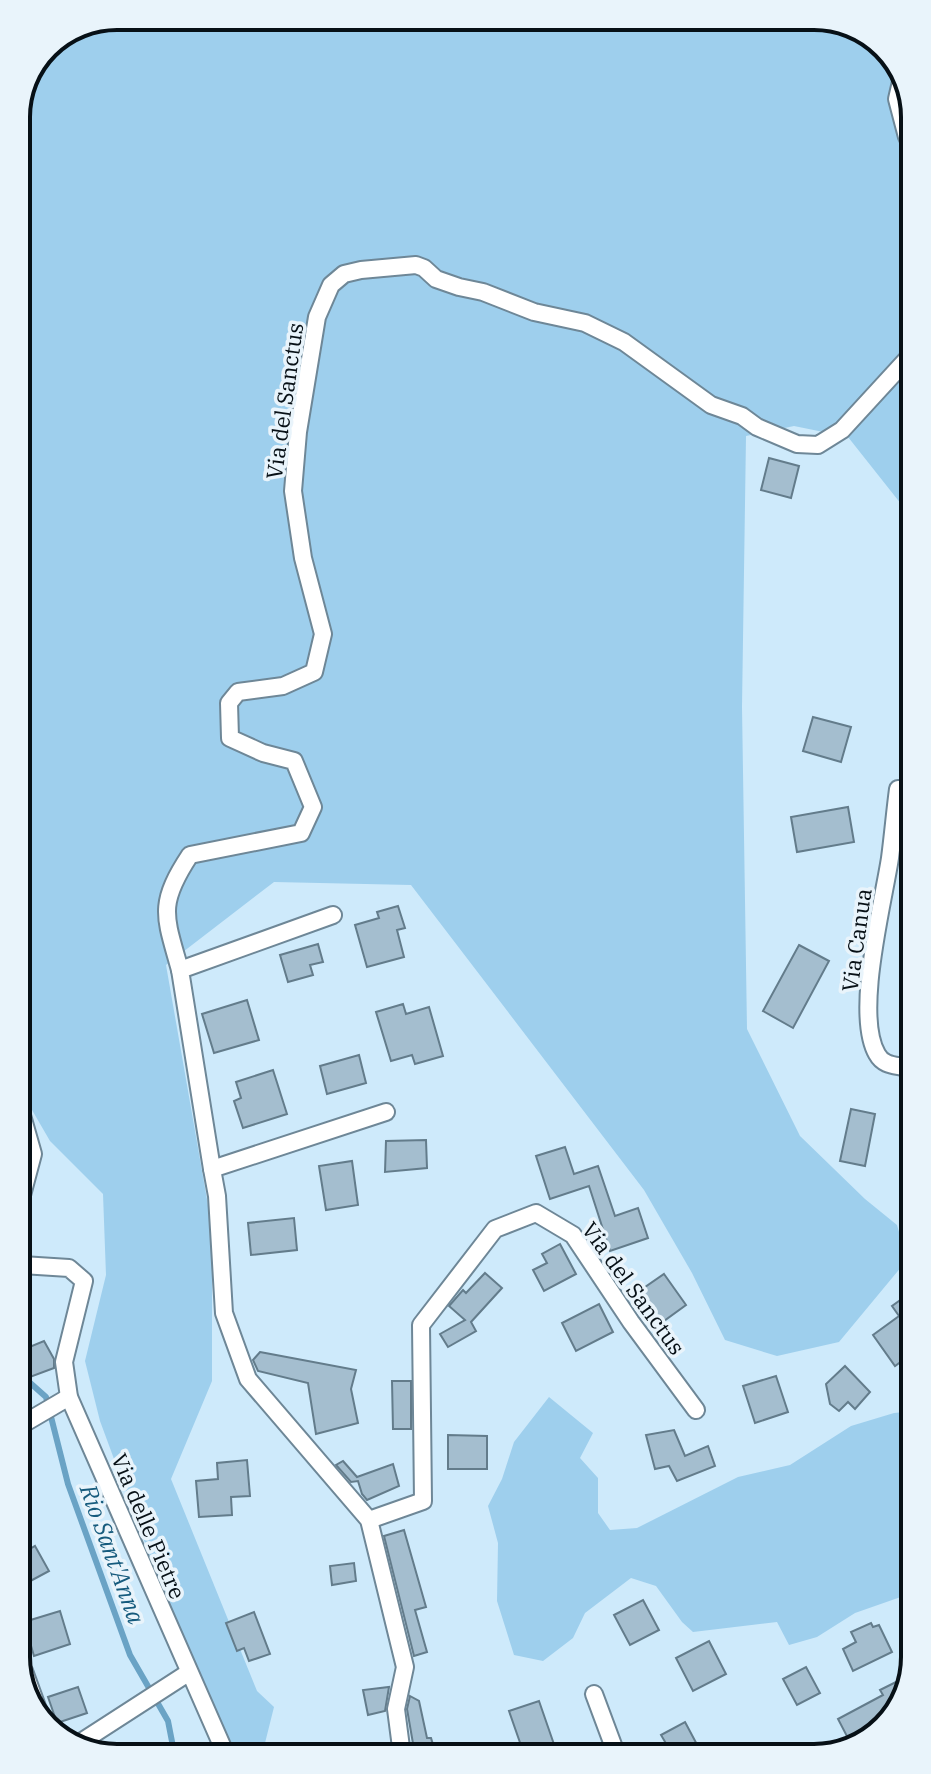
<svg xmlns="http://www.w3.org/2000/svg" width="931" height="1774" font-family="'IBM Plex Serif',serif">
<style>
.green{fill:#9ecfed}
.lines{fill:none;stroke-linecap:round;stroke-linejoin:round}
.stream{stroke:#6aa3c5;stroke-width:6}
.building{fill:#a4becf;stroke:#637c8b;stroke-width:2}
.street-casing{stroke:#6e8797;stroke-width:20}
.street{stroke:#fff;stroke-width:16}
.labels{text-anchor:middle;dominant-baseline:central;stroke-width:7;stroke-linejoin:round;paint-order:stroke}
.street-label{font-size:22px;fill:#071016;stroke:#e9f4fb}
.water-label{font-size:24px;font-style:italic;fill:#165b7d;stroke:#e9f4fb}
.rim{fill:none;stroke:#071016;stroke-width:4}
</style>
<rect width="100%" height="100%" fill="#ceeafb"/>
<g class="green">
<polygon points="117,16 821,16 875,37 907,78 909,514 848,437 794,426 746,436 742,707 747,1029 800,1136 865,1199 897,1225 907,1260 839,1342 777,1356 725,1340 692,1273 644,1190 411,885 274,882 166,965 212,1228 212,1381 171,1479 257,1691 274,1707 264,1747 254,1756 233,1757 179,1635 100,1421 85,1361 106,1275 103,1194 50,1141 21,1091 16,111 46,45"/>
<polygon points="549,1397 593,1433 580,1458 598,1478 598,1513 610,1530 637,1528 738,1477 790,1465 851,1426 894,1413 914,1411 915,1592 855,1613 817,1637 789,1645 777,1622 693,1632 682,1622 656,1586 631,1578 585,1613 573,1638 543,1661 514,1655 497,1601 498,1543 488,1506 502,1479 514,1442"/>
</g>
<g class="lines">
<polyline class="stream" points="22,1363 28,1381 46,1397 68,1484 130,1655 168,1721 175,1757"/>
</g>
<g class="building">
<polygon points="769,458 799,466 791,498 761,490"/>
<polygon points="813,717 851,727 841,762 803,751"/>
<polygon points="848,807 854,842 797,852 791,817"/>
<polygon points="398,906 405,928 397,930 404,957 367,967 355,925 379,918 377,912"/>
<polygon points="318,944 323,962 310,965 313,975 288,982 280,955"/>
<polygon points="799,945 829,961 793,1028 763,1011"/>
<polygon points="247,1000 259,1040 214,1053 202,1014"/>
<polygon points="403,1004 406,1014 429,1007 443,1056 415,1064 412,1055 391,1061 376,1012"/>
<polygon points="359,1055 366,1083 327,1094 320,1066"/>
<polygon points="273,1070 287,1114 243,1128 234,1101 241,1098 236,1082"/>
<polygon points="851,1109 875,1114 865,1166 840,1161"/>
<polygon points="426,1140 427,1168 385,1172 386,1141"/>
<polygon points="565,1147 574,1174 598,1166 615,1216 638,1208 648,1238 610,1251 589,1186 550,1199 536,1156"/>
<polygon points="352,1161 358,1205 326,1210 319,1166"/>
<polygon points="294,1218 297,1250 251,1255 248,1223"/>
<polygon points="560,1244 576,1274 544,1291 533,1270 547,1263 542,1254"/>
<polygon points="485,1273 502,1288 471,1322 476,1331 448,1347 440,1334 465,1320 449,1306 463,1290 466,1293"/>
<polygon points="664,1274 686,1305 657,1326 635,1294"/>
<polygon points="913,1291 913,1353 895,1366 873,1335 899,1316 892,1306"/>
<polygon points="599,1304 613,1332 576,1351 562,1323"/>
<polygon points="44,1341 54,1359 54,1368 30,1377 22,1350"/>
<polygon points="260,1352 356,1370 351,1389 358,1423 316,1434 308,1383 258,1371 253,1360"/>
<polygon points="845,1366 870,1392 855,1409 848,1402 839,1411 830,1404 826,1384"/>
<polygon points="776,1376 788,1412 755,1423 743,1386"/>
<polygon points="392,1381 411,1381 411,1429 393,1429"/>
<polygon points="674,1430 685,1456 708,1446 715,1466 677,1481 669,1466 655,1469 646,1435"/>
<polygon points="448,1435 487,1436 487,1469 448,1469"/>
<polygon points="247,1460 250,1496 231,1497 232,1515 199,1517 196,1481 218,1479 217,1463"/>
<polygon points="343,1461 357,1477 393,1464 399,1486 367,1500 362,1494 358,1481 351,1482 336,1465"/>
<polygon points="404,1530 426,1607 415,1610 427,1652 414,1656 384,1536"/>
<polygon points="35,1546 49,1571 23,1585 23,1553"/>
<polygon points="354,1563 356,1581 332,1585 330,1566"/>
<polygon points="643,1600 659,1630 630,1645 614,1615"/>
<polygon points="60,1611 70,1644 34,1656 24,1622"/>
<polygon points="254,1612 270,1654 249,1661 244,1648 237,1651 226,1623"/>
<polygon points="871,1623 873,1627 879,1625 892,1652 853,1671 843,1649 856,1642 851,1632"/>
<polygon points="709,1641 726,1674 693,1691 676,1658"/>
<polygon points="806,1667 820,1693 797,1705 783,1679"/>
<polygon points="910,1675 898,1713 862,1742 861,1739 851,1744 838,1719 883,1695 880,1690"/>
<polygon points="78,1687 87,1713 57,1723 48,1697"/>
<polygon points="389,1687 385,1711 368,1715 363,1690"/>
<polygon points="410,1696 419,1701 427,1738 431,1738 436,1754 415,1755 407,1709"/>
<polygon points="539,1701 557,1753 524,1754 509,1711"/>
<polygon points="685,1722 701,1752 671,1752 661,1735"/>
</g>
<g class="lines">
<defs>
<g id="street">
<polyline points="903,73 897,99 907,137"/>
<path d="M898,789C895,812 893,835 890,858C883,904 854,1014 877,1054C883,1065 893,1065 903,1067L912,1060"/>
<path d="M180,970C165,916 157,905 190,855L301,833L313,807L294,761L263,753L230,738L229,703L238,692L283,686L314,672L323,634L303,558L293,491L298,432L317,317L331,285L344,274L361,270L416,265L424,268L436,279L459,287L483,292L534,312L585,323L624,342L711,405L742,416L757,427L797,444L818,445L842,430L909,357"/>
<polyline points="21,1112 33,1154 21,1199"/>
<polyline points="386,1112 212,1169 217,1196 224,1313 248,1379 369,1520 405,1667 396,1709 402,1755"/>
<polyline points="212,1169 180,970 333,915"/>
<polyline points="22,1265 69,1268 84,1281 64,1362 69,1397 227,1757"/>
<polyline points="23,1424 69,1397"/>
<polyline points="369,1520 423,1501 421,1325 495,1229 536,1213 573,1235 631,1322 696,1410"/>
<polyline points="24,1671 40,1715"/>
<polyline points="594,1694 616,1753"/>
<polyline points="75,1746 188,1673"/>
</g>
</defs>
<use href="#street" class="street-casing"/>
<use href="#street" class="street"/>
</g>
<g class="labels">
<g class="street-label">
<text transform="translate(284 401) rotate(-82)">Via del Sanctus</text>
<text transform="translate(856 940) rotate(-82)">Via Canua</text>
<text transform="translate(634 1288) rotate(54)">Via del Sanctus</text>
<text transform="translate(149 1526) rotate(67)">Via delle Pietre</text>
</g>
<g class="water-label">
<text transform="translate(113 1554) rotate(70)">Rio Sant'Anna</text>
</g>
</g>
<path d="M0 0H931V1774H0ZM117 30H814A87 87 0 0 1 901 117V1657A87 87 0 0 1 814 1744H117A87 87 0 0 1 30 1657V117A87 87 0 0 1 117 30Z" fill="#e9f4fb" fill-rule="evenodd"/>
<path class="rim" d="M117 30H814A87 87 0 0 1 901 117V1657A87 87 0 0 1 814 1744H117A87 87 0 0 1 30 1657V117A87 87 0 0 1 117 30Z"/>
</svg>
